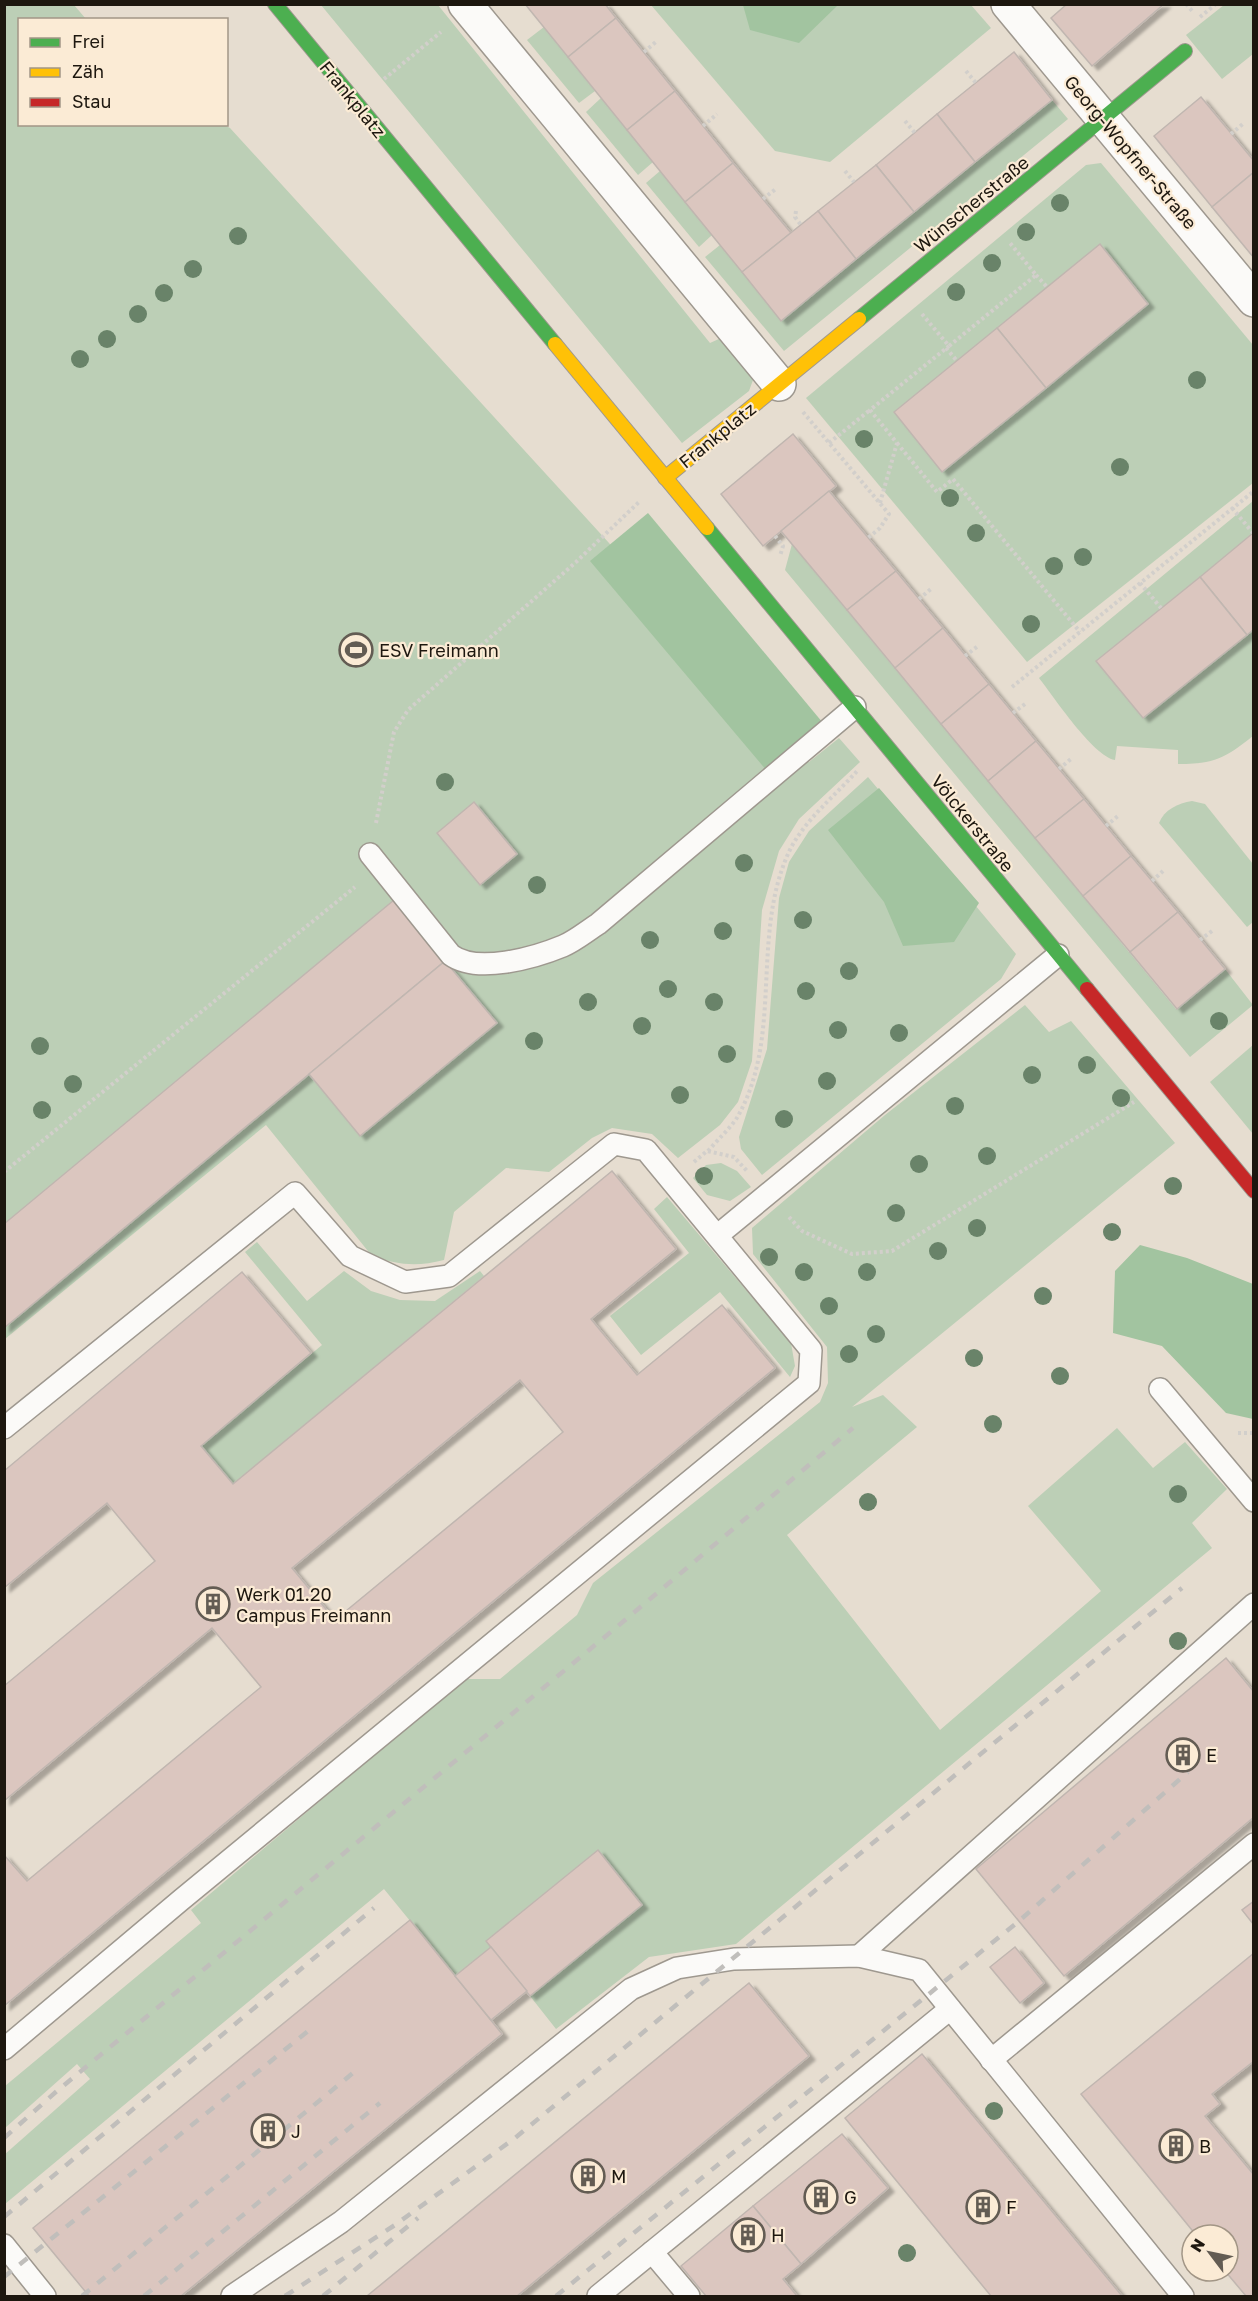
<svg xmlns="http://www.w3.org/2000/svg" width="1258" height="2301" font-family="'Golos Text',sans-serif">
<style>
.green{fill:#bccfb6}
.forest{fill:#a2c4a0}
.building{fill:#dbc6bf;stroke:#c0b6b0;stroke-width:1.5;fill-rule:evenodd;filter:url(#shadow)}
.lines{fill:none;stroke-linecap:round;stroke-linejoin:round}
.lane-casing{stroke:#9e988f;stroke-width:24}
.street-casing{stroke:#9e988f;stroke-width:36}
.fast-casing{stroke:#9e988f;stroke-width:16}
.slow-casing{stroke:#9e988f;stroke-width:16}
.jam-casing{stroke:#9e988f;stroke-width:16}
.path{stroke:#d2cfcb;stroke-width:4;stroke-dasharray:3 3;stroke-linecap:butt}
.lane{stroke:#fbfaf8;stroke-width:21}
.street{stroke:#fbfaf8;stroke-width:33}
.fast{stroke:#4caf50;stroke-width:14}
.slow{stroke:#ffc107;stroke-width:14}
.jam{stroke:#c62828;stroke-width:14}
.rail{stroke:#c0bebb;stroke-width:4.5;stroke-dasharray:10 10;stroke-linecap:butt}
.tree{fill:#698369}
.labels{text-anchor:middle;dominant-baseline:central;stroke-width:4.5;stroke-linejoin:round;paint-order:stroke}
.street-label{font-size:18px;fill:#1d170f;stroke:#fbebd5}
.poi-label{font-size:18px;fill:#1d170f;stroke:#fbebd5;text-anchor:start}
</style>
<defs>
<filter id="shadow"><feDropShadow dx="6" dy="4" stdDeviation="1.5" flood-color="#0004"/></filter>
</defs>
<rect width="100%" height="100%" fill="#e6ddd0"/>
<g class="green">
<path d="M4,5H74L86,19L20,20V124H222L230,128L809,762L839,738L860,762L799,819L779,851L762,910L752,1061L738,1102L720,1125L678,1158L652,1134L612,1128L592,1138L549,1172L506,1168L454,1212L444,1260C417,1267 398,1265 372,1256L266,1125L5,1339Z"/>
<polygon points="321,5 438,5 710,343 721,338 750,373 753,380 749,391 682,443"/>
<polygon points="651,5 971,5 991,28 830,162 775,151"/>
<polygon points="1224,5 1253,5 1253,54 1222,79 1186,35"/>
<polygon points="544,27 595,91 579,103 527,40"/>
<polygon points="601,98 653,162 638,175 586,112"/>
<polygon points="1052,100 1068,119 784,351 705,257 720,245 782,320"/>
<polygon points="1101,163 1253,345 1253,483 1027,662 806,398 1086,165"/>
<polygon points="660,171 712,235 699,247 646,183"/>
<path d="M1253,501V736C1225,758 1215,764 1178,764V750L1117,746L1115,760C1093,756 1054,697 1039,678Z"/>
<polygon points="792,544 1176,1009 1225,969 1253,1005 1190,1057 785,570"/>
<polygon points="868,777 1016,954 1001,979 762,1175 741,1149 739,1137 767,1049 779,898 789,862 809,831"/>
<path d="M1192,801L1205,804L1253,864V922L1247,927L1159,823C1164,810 1178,803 1192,801Z"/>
<polygon points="1025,1005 1049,1032 1071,1021 1175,1143 852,1407 883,1395 917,1427 787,1535 940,1730 1101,1591 1028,1506 1117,1428 1153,1468 1185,1442 1227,1489 1192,1523 1212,1548 736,1944 649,1957 556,2029 530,1996 598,1850 486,1941 491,1947 455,1976 384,1889 5,2204 4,2155 90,2079 77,2064 5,2128 5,2086 201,1923 191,1910 464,1679 500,1679 577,1615 593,1583 820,1402 828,1383 827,1347 753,1254 752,1228 885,1115"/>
<polygon points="1253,1045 1253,1134 1210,1082"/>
<polygon points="721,1163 737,1171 751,1187 730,1201 707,1195 693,1178 706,1165"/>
<polygon points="667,1197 791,1343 795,1366 790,1377 720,1292 641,1355 610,1316 689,1253 654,1209"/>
<polygon points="257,1242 307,1301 344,1271 371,1291 400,1300 435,1301 480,1271 484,1276 233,1484 201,1446 322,1345 245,1252"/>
</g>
<g class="forest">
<polygon points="743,5 743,4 838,5 799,43 750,30"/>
<polygon points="648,513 823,723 767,771 590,561"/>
<polygon points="879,788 979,903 954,942 903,946 884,902 828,830"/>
<polygon points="1140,1245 1187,1258 1253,1284 1253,1419 1226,1413 1162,1346 1113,1333 1115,1271"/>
</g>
<g class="building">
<polygon points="525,4 605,4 616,18 568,57"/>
<polygon points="1067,4 1164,4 1092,66 1051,18"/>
<polygon points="616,18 675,91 627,130 568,57"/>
<polygon points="1014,52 1052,100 975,162 937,114"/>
<polygon points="675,91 733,163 685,202 627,130"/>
<polygon points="1201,97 1254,161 1254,172 1212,207 1154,136"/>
<polygon points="937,114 975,162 914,212 876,165"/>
<polygon points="733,163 791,233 742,272 685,202"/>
<polygon points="876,165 914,212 856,259 818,211"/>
<polygon points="1254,172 1254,258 1212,207"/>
<polygon points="818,211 856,259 781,321 742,272"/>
<polygon points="1100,244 1148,304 1046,388 997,328"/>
<polygon points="997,328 1046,388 942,472 894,412"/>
<polygon points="793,434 836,486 763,546 721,494"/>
<polygon points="829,491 896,571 847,610 781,531"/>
<polygon points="1253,533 1254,629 1247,635 1200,577"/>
<polygon points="896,571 943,628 895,668 847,610"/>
<polygon points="1200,577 1247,635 1143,718 1096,661"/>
<polygon points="943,628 989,684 941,724 895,668"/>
<polygon points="989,684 1036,741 988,781 941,724"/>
<polygon points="1036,741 1084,799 1035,838 988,781"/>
<polygon points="1084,799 1131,856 1083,896 1035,838"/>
<polygon points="474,802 517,854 480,885 437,833"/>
<polygon points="1131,856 1178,912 1130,952 1083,896"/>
<polygon points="394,900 445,961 4,1328 4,1224"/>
<polygon points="1178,912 1225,969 1177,1009 1130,952"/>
<polygon points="445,961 497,1023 360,1136 309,1074"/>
<path d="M612,1171L676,1249L591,1319L637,1375L722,1305L775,1368L4,2006V1855L27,1881L261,1687L212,1628L4,1801V1686L155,1561L107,1503L4,1588V1471L242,1272L311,1353L201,1446L233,1484ZM520,1380L563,1432L335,1620L292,1568Z"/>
<polygon points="1226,1658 1254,1692 1254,1817 1064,1976 976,1869"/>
<polygon points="598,1850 642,1905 530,1996 486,1941"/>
<polygon points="1254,1901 1254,1925 1242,1910"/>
<polygon points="410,1920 502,2034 181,2296 89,2296 33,2228"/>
<polygon points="491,1947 527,1991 491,2020 455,1976"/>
<polygon points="1015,1947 1044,1983 1020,2003 990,1967"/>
<polygon points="1254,1953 1254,2061 1212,2094 1220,2104 1205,2116 1254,2175 1254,2296 1246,2296 1225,2271 1228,2271 1228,2235 1196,2235 1081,2094"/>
<polygon points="749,1983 809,2056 517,2296 367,2296"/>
<polygon points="922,2054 1122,2296 991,2296 845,2118"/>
<polygon points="842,2134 888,2188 801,2264 753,2206"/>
<polygon points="753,2206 801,2264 783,2279 797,2296 706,2296 681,2266"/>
</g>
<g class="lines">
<defs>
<g id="lane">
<path d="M370,854L451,955C477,974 534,958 563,946C575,941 587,931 598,924L855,707"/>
<polyline points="718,1235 1058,955"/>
<polyline points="1160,1389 1254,1501"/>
<polyline points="4,1428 295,1193 350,1256 405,1282 449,1276 614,1144 646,1150 811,1350 809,1383 181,1900 4,2049"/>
<polyline points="859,1956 1254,1604"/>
<polyline points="991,2060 1254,1844"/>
<polyline points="4,2245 45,2296"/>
<polyline points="652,2252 689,2296"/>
<polyline points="232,2296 341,2222 631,1989 677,1968 734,1959 859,1956 919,1970 1183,2296"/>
<polyline points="598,2296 950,2009"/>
</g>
<g id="street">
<polyline points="465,4 779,384"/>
<polyline points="1008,4 1254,300"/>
</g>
<g id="fast">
<polyline points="275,4 555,344"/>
<polyline points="859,319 1185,51"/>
<polyline points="707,528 1087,989"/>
</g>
<g id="slow">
<polyline points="555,344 707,528"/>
<polyline points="665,478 859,319"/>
</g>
<polyline id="jam" points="1087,989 1254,1191"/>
</defs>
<use href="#lane" class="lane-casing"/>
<use href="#street" class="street-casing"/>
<use href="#fast" class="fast-casing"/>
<use href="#slow" class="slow-casing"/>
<use href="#jam" class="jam-casing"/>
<g class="path">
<polyline points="1186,4 1194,13"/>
<polyline points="1200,17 1216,4"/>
<polyline points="644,52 657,41"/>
<polyline points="966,71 976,83"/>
<polyline points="384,79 441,32"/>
<polyline points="905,121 915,133"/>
<polyline points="703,126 717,114"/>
<polyline points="1231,134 1244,123"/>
<polyline points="845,171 854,182"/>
<polyline points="763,199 777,188"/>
<polyline points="796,211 795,217 801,225"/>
<polyline points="1036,275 1047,287"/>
<polyline points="922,314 949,346 1036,275 1010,243"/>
<polyline points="946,348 957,361"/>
<polyline points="803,412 889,514 880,528 868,538"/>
<polyline points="829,443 870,410"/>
<polyline points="897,443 937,492 953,479 1080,632"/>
<polyline points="880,503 897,443 870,410 949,346"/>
<polyline points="1232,508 1253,533"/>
<polyline points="775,536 783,546 780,556"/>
<polyline points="1140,583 1161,608"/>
<polyline points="919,599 931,589"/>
<polyline points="965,656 978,646"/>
<polyline points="1012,687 1254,491"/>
<polyline points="1013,713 1025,704"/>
<polyline points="1059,769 1071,759"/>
<polyline points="376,823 394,732 408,710 576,562 639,502"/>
<polyline points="1106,826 1118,816"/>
<polyline points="1152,881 1163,871"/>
<polyline points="1200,940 1212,931"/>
<path d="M708,1151C717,1140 731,1128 738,1116C783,1036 751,937 788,854C802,822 835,796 858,770"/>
<polyline points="694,1162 707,1151 734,1157 748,1172"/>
<polyline points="4,1172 355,887"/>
<polyline points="789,1217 802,1231 852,1254 892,1251 1134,1102"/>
<polyline points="1238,1433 1254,1433"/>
</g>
<use href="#lane" class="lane"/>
<use href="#street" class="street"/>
<use href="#fast" class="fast"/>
<use href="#slow" class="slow"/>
<use href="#jam" class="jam"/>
<g class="rail">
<polyline points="4,2138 57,2091 612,1631 853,1428"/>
<polyline points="4,2217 374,1908"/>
<polyline points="4,2277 313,2027"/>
<polyline points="82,2296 353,2073"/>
<polyline points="144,2296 380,2103"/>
<polyline points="285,2296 395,2225 515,2138 1182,1588"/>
<polyline points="323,2296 418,2218"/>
<polyline points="556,2296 1019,1921 1188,1772"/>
</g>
</g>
<g class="tree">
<circle cx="1060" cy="203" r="9"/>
<circle cx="1026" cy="232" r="9"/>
<circle cx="238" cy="236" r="9"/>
<circle cx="992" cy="263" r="9"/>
<circle cx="193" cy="269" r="9"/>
<circle cx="956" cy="292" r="9"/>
<circle cx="164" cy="293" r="9"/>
<circle cx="138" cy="314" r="9"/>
<circle cx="107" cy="339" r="9"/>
<circle cx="80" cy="359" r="9"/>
<circle cx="1197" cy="380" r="9"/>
<circle cx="864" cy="439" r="9"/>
<circle cx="1120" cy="467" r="9"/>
<circle cx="950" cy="498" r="9"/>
<circle cx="976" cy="533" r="9"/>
<circle cx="1083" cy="557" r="9"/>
<circle cx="1054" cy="566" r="9"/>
<circle cx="1031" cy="624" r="9"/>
<circle cx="445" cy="782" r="9"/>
<circle cx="744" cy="863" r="9"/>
<circle cx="537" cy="885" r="9"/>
<circle cx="803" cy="920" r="9"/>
<circle cx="723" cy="931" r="9"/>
<circle cx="650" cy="940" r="9"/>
<circle cx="849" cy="971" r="9"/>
<circle cx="668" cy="989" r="9"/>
<circle cx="806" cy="991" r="9"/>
<circle cx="588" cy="1002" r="9"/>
<circle cx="714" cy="1002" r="9"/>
<circle cx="1219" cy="1021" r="9"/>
<circle cx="642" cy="1026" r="9"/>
<circle cx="838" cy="1030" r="9"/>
<circle cx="899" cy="1033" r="9"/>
<circle cx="534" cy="1041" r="9"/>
<circle cx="40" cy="1046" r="9"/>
<circle cx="727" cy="1054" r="9"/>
<circle cx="1087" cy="1065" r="9"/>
<circle cx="1032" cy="1075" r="9"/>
<circle cx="827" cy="1081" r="9"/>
<circle cx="73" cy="1084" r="9"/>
<circle cx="680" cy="1095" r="9"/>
<circle cx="1121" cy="1098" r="9"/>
<circle cx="955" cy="1106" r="9"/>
<circle cx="42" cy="1110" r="9"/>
<circle cx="784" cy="1119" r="9"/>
<circle cx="987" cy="1156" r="9"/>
<circle cx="919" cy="1164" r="9"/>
<circle cx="704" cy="1176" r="9"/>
<circle cx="1173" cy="1186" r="9"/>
<circle cx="896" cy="1213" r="9"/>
<circle cx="977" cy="1228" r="9"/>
<circle cx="1112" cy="1232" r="9"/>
<circle cx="938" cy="1251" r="9"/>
<circle cx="769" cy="1257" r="9"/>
<circle cx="804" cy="1272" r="9"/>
<circle cx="867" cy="1272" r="9"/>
<circle cx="1043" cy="1296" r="9"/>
<circle cx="829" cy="1306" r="9"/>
<circle cx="876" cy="1334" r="9"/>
<circle cx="849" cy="1354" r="9"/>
<circle cx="974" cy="1358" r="9"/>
<circle cx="1060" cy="1376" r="9"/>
<circle cx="993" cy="1424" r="9"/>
<circle cx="1178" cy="1494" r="9"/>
<circle cx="868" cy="1502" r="9"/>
<circle cx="1178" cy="1641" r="9"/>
<circle cx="994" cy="2111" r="9"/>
<circle cx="907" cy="2253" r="9"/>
</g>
<defs>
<symbol id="stadium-ring" viewBox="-11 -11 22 22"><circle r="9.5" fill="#fbebd5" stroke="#635c53" stroke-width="1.5"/><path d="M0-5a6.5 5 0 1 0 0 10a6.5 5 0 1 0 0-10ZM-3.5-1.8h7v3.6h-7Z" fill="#635c53"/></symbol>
<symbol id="building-ring" viewBox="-11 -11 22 22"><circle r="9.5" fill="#fbebd5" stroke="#635c53" stroke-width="1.5"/><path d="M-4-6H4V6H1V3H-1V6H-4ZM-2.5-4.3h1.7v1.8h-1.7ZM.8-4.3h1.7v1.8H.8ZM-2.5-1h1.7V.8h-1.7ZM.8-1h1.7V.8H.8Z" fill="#635c53"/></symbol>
</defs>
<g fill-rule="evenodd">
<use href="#stadium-ring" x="337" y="631" width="38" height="38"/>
<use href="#building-ring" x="194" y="1585" width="38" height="38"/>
<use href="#building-ring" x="1164" y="1736" width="38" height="38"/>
<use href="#building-ring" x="249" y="2112" width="38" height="38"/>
<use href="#building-ring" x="1157" y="2127" width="38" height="38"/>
<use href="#building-ring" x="569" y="2157" width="38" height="38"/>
<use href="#building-ring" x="802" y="2178" width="38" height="38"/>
<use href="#building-ring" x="964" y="2188" width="38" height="38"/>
<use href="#building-ring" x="729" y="2216" width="38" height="38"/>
</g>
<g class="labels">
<g class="street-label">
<text transform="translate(353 99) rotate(51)">Frankplatz</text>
<text transform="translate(1131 152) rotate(50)">Georg-Wopfner-Straße</text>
<text transform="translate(971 204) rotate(-39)">Wünscherstraße</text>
<text transform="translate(717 435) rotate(-39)">Frankplatz</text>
<text transform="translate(973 823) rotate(51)">Völckerstraße</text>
</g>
<g class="poi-label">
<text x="379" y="650">ESV Freimann</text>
<text x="236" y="1594">Werk 01.20<tspan x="236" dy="21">Campus Freimann</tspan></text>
<text x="1206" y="1755">E</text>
<text x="291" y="2131">J</text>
<text x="1199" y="2146">B</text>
<text x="611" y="2176">M</text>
<text x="844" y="2197">G</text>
<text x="1006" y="2207">F</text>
<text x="771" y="2235">H</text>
</g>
</g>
<rect width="1258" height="2301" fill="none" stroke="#1d170f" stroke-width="12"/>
<rect x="18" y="18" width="210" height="108" fill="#fbebd5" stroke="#a29686" stroke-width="1.5"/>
<rect x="30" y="38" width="30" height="9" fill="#4caf50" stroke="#a29686" stroke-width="1.5"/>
<text x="72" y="48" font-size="18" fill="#1d170f">Frei</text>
<rect x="30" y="68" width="30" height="9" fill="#ffc107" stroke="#a29686" stroke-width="1.5"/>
<text x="72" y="78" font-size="18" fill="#1d170f">Zäh</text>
<rect x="30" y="98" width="30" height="9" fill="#c62828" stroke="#a29686" stroke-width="1.5"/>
<text x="72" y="108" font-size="18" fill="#1d170f">Stau</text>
<g transform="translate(1210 2253) rotate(302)"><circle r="28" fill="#fbebd5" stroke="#a29686" stroke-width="1.5"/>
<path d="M0-4.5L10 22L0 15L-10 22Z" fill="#635c53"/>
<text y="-9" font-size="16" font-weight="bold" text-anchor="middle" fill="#1d170f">N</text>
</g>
</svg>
